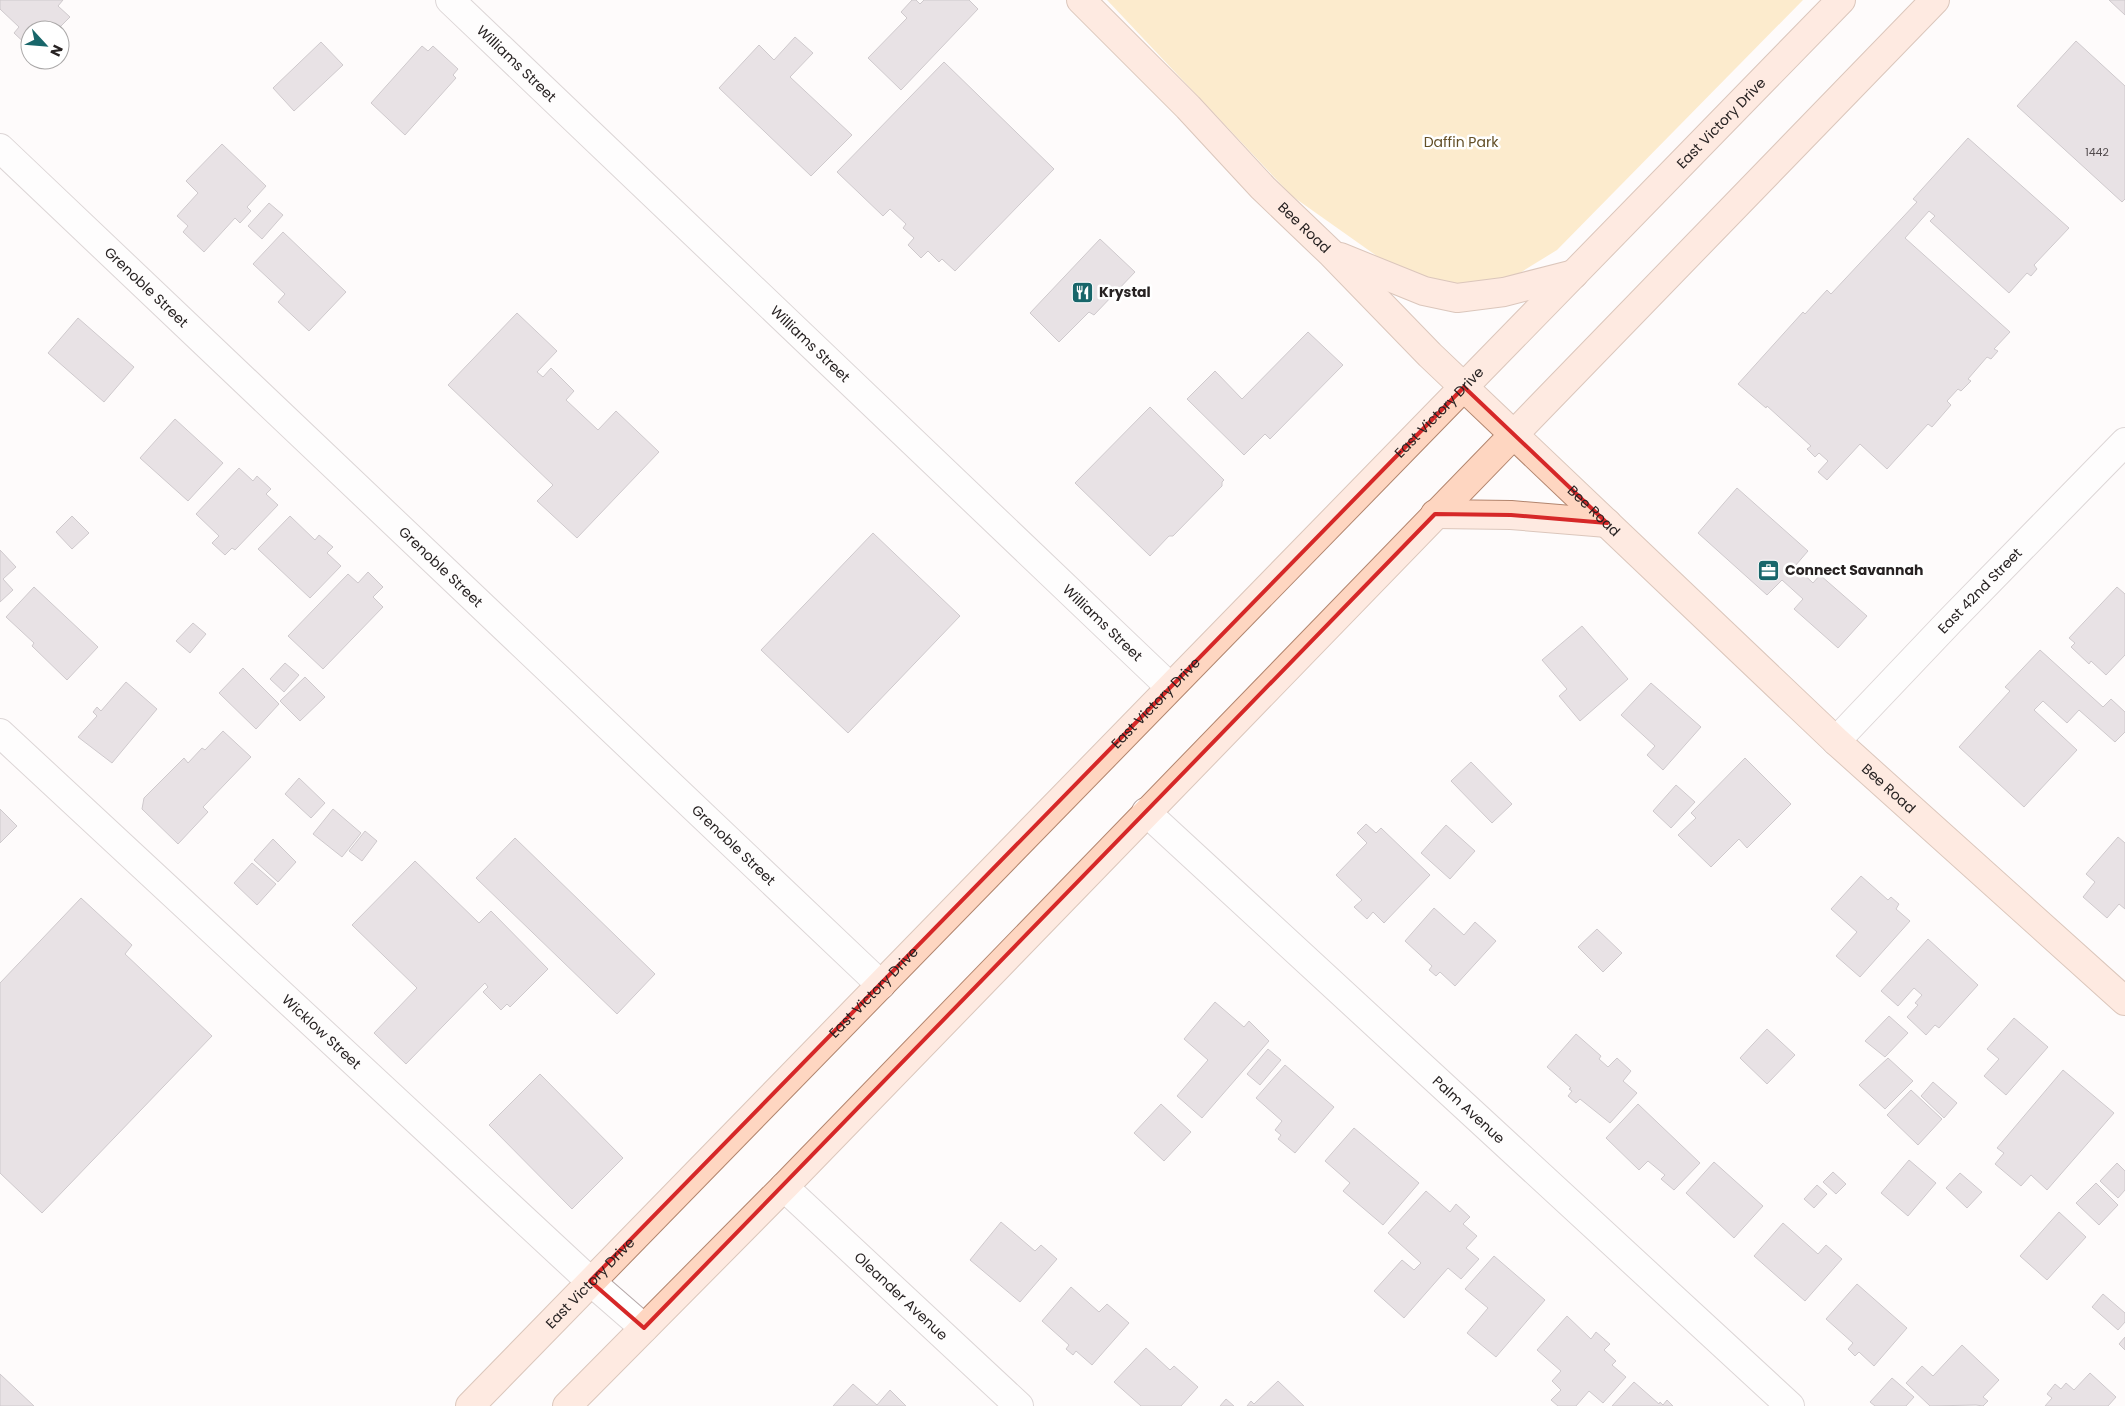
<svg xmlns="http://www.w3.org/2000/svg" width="2125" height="1406" font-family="Poppins,sans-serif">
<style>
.green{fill:#fad795}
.building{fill:#cfc4cb;stroke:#968c93}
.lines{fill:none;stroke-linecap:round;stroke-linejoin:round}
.minor-casing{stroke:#b5a8a9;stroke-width:30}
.major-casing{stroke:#b2856e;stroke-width:30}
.minor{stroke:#fff;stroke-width:28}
.major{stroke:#fed6c1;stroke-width:28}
.marked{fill:none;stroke:#d62828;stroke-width:4;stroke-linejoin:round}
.labels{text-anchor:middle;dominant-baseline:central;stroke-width:5;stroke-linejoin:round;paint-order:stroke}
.number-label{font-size:11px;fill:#514a4c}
.street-label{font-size:14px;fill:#272222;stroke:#fff}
.park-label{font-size:14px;fill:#634f27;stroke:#fff}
.poi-label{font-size:14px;font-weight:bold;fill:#272222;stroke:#fff;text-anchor:start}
</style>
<rect width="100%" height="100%" fill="#fefbfb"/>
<polygon class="green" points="1107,0 1803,0 1557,250 1510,279 1456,287 1398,271 1292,196"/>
<g class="building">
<polygon points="0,0 63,0 58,6 70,17 57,30 30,30 30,48 14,33 19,27 0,9"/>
<polygon points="912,0 916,0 920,4 924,0 969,0 978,9 901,90 868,58 907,18 901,12"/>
<polygon points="2109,0 2125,0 2125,15"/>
<polygon points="795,37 813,53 790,77 852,135 811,176 719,88 759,45 774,60"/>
<polygon points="2076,41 2125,86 2125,199 2122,202 2017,106"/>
<polygon points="321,42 343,65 294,111 273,88"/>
<polygon points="422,46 428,51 433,46 458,69 453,75 456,78 405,135 371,103"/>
<polygon points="944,62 1054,169 955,271 942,259 939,262 928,251 921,258 908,245 914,238 903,228 906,224 890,209 883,216 837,172"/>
<polygon points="1968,138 2069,228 2034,265 2037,269 2031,276 2027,273 2009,293 1930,221 1935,216 1929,211 1905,238 2010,332 1994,349 1998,351 1991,359 1987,357 1968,379 1971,381 1961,391 1958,389 1947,401 1951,405 1932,427 1928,424 1887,469 1860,444 1827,480 1818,472 1828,461 1819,453 1815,457 1807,449 1811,446 1767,406 1766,408 1738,384 1803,312 1805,314 1827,290 1831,294 1917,202 1913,199"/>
<polygon points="222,144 266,186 247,207 251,211 240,223 235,218 204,252 183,232 188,226 177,216 198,193 186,181"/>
<polygon points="269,203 283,215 262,239 248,226"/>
<polygon points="283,232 346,292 309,331 278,302 285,294 253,264"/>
<polygon points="1100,239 1135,272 1094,315 1089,312 1059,342 1030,313"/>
<polygon points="517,313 557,351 537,372 543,377 551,368 574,391 566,400 598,430 616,411 659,452 577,538 537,501 553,485 448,385"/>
<polygon points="78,318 134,367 104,402 48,353"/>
<polygon points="1308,332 1343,365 1270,439 1265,434 1244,455 1187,399 1215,371 1242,399"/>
<polygon points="1150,407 1224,480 1222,482 1222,486 1173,536 1169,536 1150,556 1075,483"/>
<polygon points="175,419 223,463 188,501 140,458"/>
<polygon points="239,468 253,481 257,476 271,489 266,494 278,505 235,550 232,548 225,555 212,543 219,536 196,514"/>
<polygon points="1737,488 1808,551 1795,566 1813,583 1820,575 1867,616 1838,648 1794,609 1803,599 1782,580 1767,595 1698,533"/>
<polygon points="72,516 89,533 72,549 56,532"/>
<polygon points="290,516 315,540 319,535 333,547 327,553 341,566 310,598 258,549"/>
<polygon points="873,533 960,616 848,733 761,650"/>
<polygon points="0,550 16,567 3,579 13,590 0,602"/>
<polygon points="368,572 383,587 373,597 383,607 323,669 288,636 348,574 358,583"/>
<polygon points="34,587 98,647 67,680 32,646 34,643 6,617"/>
<polygon points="2117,587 2125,594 2125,655 2106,675 2091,661 2089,664 2071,647 2075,643 2069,638"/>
<polygon points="193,623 206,634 190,653 176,641"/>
<polygon points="1582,626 1628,679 1580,721 1559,696 1567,689 1542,660"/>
<polygon points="2040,650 2103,707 2111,699 2125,712 2125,732 2115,742 2079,710 2067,723 2043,701 2034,710 2077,750 2024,807 1959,747 2010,691 2005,687"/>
<polygon points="285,663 299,675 284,692 270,679"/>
<polygon points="243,668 279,704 256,729 219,693"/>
<polygon points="305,677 325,697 300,721 280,701"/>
<polygon points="126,682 157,709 112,763 78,737 97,716 93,712 97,707 101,711"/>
<polygon points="1651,683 1701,727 1663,770 1647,755 1655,746 1621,715"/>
<polygon points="223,731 251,757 203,807 208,812 178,844 142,809 144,798 184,758 188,763 202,748 205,750"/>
<polygon points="1745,758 1791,804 1747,848 1739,839 1711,867 1678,835 1696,818 1691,813"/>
<polygon points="1471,762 1512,804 1492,823 1451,781"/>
<polygon points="299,778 325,803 311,818 285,794"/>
<polygon points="1676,785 1695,802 1671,828 1653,811"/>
<polygon points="0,809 17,826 0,843"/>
<polygon points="333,809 361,833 342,857 313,834"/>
<polygon points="1366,824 1376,833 1381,828 1430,875 1384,923 1373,912 1367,919 1354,907 1362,900 1336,875 1367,843 1357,833"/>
<polygon points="1446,825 1475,851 1450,879 1421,853"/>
<polygon points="365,831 377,841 362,861 349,851"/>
<polygon points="2118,837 2125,843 2125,909 2119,904 2107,918 2083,897 2095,882 2086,874"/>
<polygon points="515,838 655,974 617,1014 476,878"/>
<polygon points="273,839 296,862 278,882 254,860"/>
<polygon points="415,861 479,923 491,911 548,969 510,1007 507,1004 501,1010 483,992 488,987 485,983 406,1064 374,1033 417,988 352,925"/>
<polygon points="252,863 276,884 257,905 234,883"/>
<polygon points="1861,876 1888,900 1891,897 1899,904 1896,909 1910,921 1860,977 1836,956 1857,932 1831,909"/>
<polygon points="81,898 132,945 125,954 212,1036 42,1213 0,1173 0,983"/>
<polygon points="1434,908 1464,935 1475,922 1496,941 1455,986 1440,972 1436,976 1429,970 1432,966 1405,941"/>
<polygon points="1597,929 1622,953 1603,972 1578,947"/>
<polygon points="1928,939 1978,985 1939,1028 1935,1025 1926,1035 1907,1017 1918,1005 1915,1003 1922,995 1914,988 1898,1006 1881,991"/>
<polygon points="1215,1002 1244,1027 1249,1021 1269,1041 1202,1118 1177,1096 1208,1060 1184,1039"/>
<polygon points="1889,1016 1908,1033 1885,1057 1865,1041"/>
<polygon points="2014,1018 2048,1047 2006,1095 1984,1076 1999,1059 1987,1049"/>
<polygon points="1767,1029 1795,1055 1767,1084 1740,1058"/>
<polygon points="1576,1034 1601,1056 1599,1059 1608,1067 1617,1058 1631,1071 1623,1081 1637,1093 1610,1123 1580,1099 1576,1103 1568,1096 1572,1091 1569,1089 1571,1088 1547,1067"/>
<polygon points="1268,1049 1281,1060 1260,1085 1247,1074"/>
<polygon points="1888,1058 1913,1081 1885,1109 1859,1085"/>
<polygon points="1285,1065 1334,1107 1295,1153 1278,1139 1281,1135 1275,1130 1282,1121 1256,1098"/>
<polygon points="2063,1070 2114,1113 2047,1190 2031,1175 2021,1186 1995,1164 2004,1153 1997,1148"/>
<polygon points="540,1074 623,1158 572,1209 489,1125"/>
<polygon points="1933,1082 1957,1103 1944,1118 1921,1096"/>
<polygon points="1911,1090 1942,1119 1918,1145 1887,1115"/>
<polygon points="1161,1104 1191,1132 1164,1161 1134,1133"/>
<polygon points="1638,1104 1700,1163 1674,1190 1661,1179 1665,1175 1648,1161 1639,1170 1606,1138"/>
<polygon points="1354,1128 1419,1183 1383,1225 1343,1191 1350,1183 1325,1161"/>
<polygon points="1909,1160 1936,1183 1908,1216 1881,1193"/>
<polygon points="1714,1162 1763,1206 1734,1238 1686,1193"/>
<polygon points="2117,1163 2125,1171 2125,1190 2118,1198 2100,1181"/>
<polygon points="1833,1172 1846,1184 1836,1194 1823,1182"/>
<polygon points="1960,1173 1982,1192 1967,1208 1946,1188"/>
<polygon points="2096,1183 2118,1205 2099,1225 2076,1203"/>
<polygon points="1817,1185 1827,1194 1814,1208 1804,1199"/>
<polygon points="1426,1191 1450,1212 1456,1204 1470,1217 1463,1224 1477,1236 1466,1248 1479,1259 1461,1279 1448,1268 1404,1318 1374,1291 1402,1260 1414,1270 1421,1263 1388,1233"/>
<polygon points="2059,1212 2086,1237 2047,1280 2020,1256"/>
<polygon points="1001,1222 1035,1251 1041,1245 1057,1259 1020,1302 970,1260"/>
<polygon points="1783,1223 1818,1254 1826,1245 1842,1259 1805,1301 1754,1256"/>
<polygon points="1494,1256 1545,1300 1496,1357 1467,1333 1488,1308 1465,1289"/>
<polygon points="1857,1284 1907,1328 1874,1366 1859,1352 1855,1356 1848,1349 1853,1343 1826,1319"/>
<polygon points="1071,1287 1099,1312 1107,1304 1129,1323 1092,1365 1076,1351 1073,1355 1066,1349 1069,1345 1042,1321"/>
<polygon points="2103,1294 2125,1313 2125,1322 2118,1330 2092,1307"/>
<polygon points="1567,1316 1591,1339 1596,1332 1610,1344 1604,1350 1616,1361 1612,1365 1626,1377 1603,1403 1589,1391 1576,1406 1558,1406 1551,1400 1561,1390 1552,1381 1561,1371 1537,1350"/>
<polygon points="2125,1337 2125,1350 2119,1344"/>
<polygon points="1962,1345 1999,1380 1983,1397 1988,1401 1983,1406 1976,1405 1930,1406 1906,1383 1922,1366 1933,1376"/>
<polygon points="1146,1348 1170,1370 1174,1366 1198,1387 1181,1406 1141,1406 1114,1382"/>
<polygon points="2090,1373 2116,1397 2108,1406 2045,1406 2052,1398 2047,1394 2055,1384 2061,1389 2066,1383 2074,1390"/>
<polygon points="0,1374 34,1406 0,1406"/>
<polygon points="1892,1378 1914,1397 1906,1406 1875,1406 1870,1402"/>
<polygon points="1278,1381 1304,1406 1247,1406 1251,1401 1254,1404"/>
<polygon points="1634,1382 1659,1404 1660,1402 1663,1405 1667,1400 1673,1406 1612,1406"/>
<polygon points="853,1384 877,1405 890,1390 906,1406 833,1406"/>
<polygon points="1226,1399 1234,1406 1220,1406"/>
</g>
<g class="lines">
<defs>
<g id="minor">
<path id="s1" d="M450,0L1170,687"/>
<path id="s2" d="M0,148L881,985"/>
<path id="s3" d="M0,733L590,1281L644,1328"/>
<path id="s4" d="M1836,741L1950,621L2125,442"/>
<path id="s5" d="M1146,812L1790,1406"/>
<path id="s6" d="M784,1187L1019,1406"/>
</g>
<g id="major">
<path id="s7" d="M1081,0L1188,107L1263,188L1332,254L1430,355L1836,741L2125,1001"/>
<polyline points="1340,257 1424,291 1457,298 1504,292 1574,274"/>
<polyline points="1435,514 1511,515 1607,523"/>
<path id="s8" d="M470,1406L1841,0"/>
<polyline points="567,1406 784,1187 1935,0"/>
</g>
</defs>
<use href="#minor" class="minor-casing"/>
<use href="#major" class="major-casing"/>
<use href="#minor" class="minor"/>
<use href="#major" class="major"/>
</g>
<path d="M0 0H2125V1406H0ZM1464,387L1607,523L1511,515L1435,514L644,1328L590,1281Z" fill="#fefbfb" fill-opacity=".55" fill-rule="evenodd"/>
<path class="marked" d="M1464,387L1607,523L1511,515L1435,514L644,1328L590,1281Z"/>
<defs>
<symbol id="restaurant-square" viewBox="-11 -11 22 22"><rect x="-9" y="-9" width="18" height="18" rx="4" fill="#18666a" stroke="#fff"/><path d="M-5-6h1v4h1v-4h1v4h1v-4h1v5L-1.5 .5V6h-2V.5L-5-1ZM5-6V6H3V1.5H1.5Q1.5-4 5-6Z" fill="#fff"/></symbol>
<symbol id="office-square" viewBox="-11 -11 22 22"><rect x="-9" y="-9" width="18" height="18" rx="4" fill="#18666a" stroke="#fff"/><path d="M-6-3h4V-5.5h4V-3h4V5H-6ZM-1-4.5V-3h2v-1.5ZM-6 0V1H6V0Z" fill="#fff"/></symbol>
</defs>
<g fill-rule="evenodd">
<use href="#restaurant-square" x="1070" y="280" width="25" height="25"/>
<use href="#office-square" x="1756" y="558" width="25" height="25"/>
</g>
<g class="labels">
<g class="number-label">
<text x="2097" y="152">1442</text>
</g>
<g class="street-label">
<text stroke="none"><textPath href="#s1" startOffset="92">Williams Street</textPath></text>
<text stroke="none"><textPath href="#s8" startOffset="1792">East Victory Drive</textPath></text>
<text stroke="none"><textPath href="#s7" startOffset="319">Bee Road</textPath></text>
<text stroke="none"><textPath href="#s2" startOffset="202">Grenoble Street</textPath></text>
<text stroke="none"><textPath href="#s1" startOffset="498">Williams Street</textPath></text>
<text stroke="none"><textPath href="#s8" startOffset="1388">East Victory Drive</textPath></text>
<text stroke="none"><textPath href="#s7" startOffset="724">Bee Road</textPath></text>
<text stroke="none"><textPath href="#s2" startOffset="608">Grenoble Street</textPath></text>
<text stroke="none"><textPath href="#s4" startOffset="208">East 42nd Street</textPath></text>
<text stroke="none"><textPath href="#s1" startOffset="902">Williams Street</textPath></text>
<text stroke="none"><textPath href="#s8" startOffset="982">East Victory Drive</textPath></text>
<text stroke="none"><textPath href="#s7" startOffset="1129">Bee Road</textPath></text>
<text stroke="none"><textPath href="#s2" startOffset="1012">Grenoble Street</textPath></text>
<text stroke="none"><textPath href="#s8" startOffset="578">East Victory Drive</textPath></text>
<text stroke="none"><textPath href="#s3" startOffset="439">Wicklow Street</textPath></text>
<text stroke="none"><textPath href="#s5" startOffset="439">Palm Avenue</textPath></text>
<text stroke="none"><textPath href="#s8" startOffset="172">East Victory Drive</textPath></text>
<text stroke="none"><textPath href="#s6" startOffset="160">Oleander Avenue</textPath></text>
</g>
<g class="park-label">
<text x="1461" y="142">Daffin Park</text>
</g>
<g class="poi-label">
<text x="1099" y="292">Krystal</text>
<text x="1785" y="570">Connect Savannah</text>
</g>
</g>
<g transform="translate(45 45) rotate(116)"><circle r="24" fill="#ffffff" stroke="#a9a7a7"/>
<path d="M0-4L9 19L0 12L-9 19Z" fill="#18666a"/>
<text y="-8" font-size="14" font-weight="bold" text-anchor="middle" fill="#272222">N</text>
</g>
</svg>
